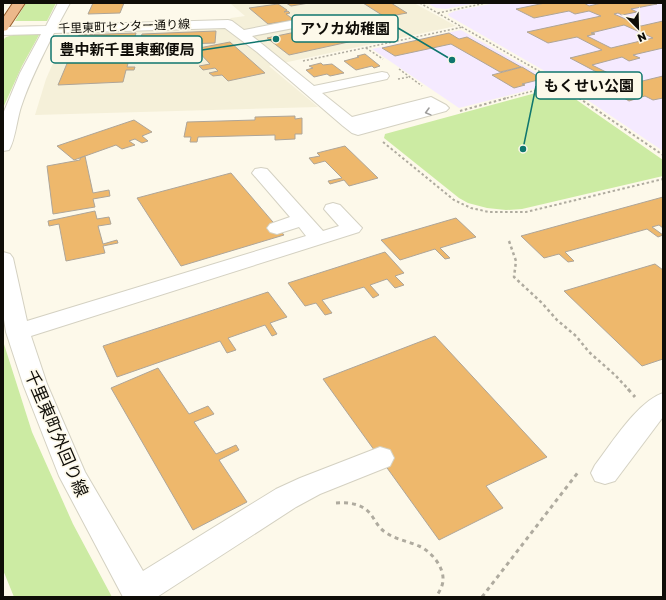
<svg xmlns="http://www.w3.org/2000/svg" width="666" height="600" font-family="'Golos Text','Noto Sans JP',sans-serif">
<style>
.built{fill:#f5f0d9}
.education{fill:#f5eaff}
.green{fill:#cceba3}
.building{fill:#eeb86c;stroke:#aea598;fill-rule:evenodd}
.lines{fill:none;stroke-linecap:round;stroke-linejoin:round}
.minor-casing{stroke:#d4d1c2;stroke-width:2}
.major-casing{stroke:#975e2b;stroke-width:2}
.path-far3{stroke:#afab9f;stroke-width:1.5;stroke-dasharray:2 2;stroke-linecap:butt}
.path-far2{stroke:#afab9f;stroke-width:2;stroke-dasharray:2.5 2.5;stroke-linecap:butt}
.path-far1{stroke:#afab9f;stroke-width:2.5;stroke-dasharray:3 3;stroke-linecap:butt}
.path{stroke:#afab9f;stroke-width:3;stroke-dasharray:4 4;stroke-linecap:butt}
.minor{fill:#fff;fill-rule:evenodd}
.major{fill:#ecb88b;fill-rule:evenodd}
.oneway{stroke:#9f9e9c}
.labels{text-anchor:middle;dominant-baseline:central;stroke-width:3.5;stroke-linejoin:round;paint-order:stroke}
.far-street-label{font-size:12px;fill:#0f0d08;stroke:#fdf9ea}
.near-street-label{font-size:17px;fill:#0f0d08;stroke:#fdf9ea}
.leader{fill:none;stroke:#0f766e;stroke-width:1.5}
.callout-dot{fill:#0f766e;stroke:#fdf9ea;stroke-width:1.5}
.callout{fill:#fdf9ea;stroke:#0f766e;stroke-width:1.5}
.callout-label{font-size:15px;text-anchor:middle;font-weight:bold;fill:#0f0d08}
</style>
<rect width="100%" height="100%" fill="#fdf9ea"/>
<polygon class="built" points="235,3 414,3 456,26 269,66 318,107 35,115 46,79 65,36 70,32 221,28 231,18 245,16 231,4"/>
<g class="education">
<polygon points="427,3 476,3 446,9 436,8"/>
<polygon points="495,3 663,3 663,151 543,70 449,16 448,14 455,11"/>
<polygon points="461,30 535,72 553,84 459,108 372,49"/>
</g>
<g class="green">
<polygon points="26,3 56,3 47,21 15,21"/>
<polygon points="17,34 39,35 22,66 3,108 3,40 6,37"/>
<polygon points="558,87 663,160 663,176 522,209 506,210 487,208 468,203 459,198 384,138 385,134"/>
<polygon points="3,341 32,432 73,524 112,597 14,597 3,570"/>
</g>
<g class="building">
<polygon points="93,3 124,3 120,13 88,14"/>
<polygon points="286,3 309,3 291,6"/>
<polygon points="363,3 391,3 407,13 385,17"/>
<path d="M545,3H584L589,6L602,3L657,4L631,9L637,12L622,15L618,13L614,14L641,26L663,21V48L633,55L640,58L629,61L622,57L592,65L630,84L663,76V98L653,100L645,96L629,101L612,91L625,87L570,58L602,50L577,37L548,43L527,32L601,16L589,11L575,14L569,11L534,18L516,9ZM624,25L653,38L611,48L587,36L595,34L591,33Z"/>
<polygon points="278,4 287,10 284,12 288,11 290,13 286,14 294,20 268,24 249,8"/>
<polygon points="329,25 353,41 289,55 267,38"/>
<polygon points="216,31 215,43 185,44 184,49 176,49 177,44 171,44 170,50 164,50 165,44 135,45 139,44 142,34"/>
<polygon points="136,33 133,44 135,45 133,45 127,67 135,67 134,70 126,70 123,82 58,85 79,35"/>
<polygon points="449,33 459,39 467,37 521,67 500,72 451,44 395,56 382,48"/>
<polygon points="230,42 265,73 228,81 222,75 213,76 209,73 218,71 215,68 203,70 199,66 210,64 195,48 195,44 200,43 199,48"/>
<polygon points="365,54 380,66 374,68 372,66 356,70 344,61 359,57 357,56"/>
<polygon points="321,63 323,65 332,64 344,73 330,76 327,74 314,77 306,70 313,68 309,66"/>
<polygon points="522,67 542,79 522,84 525,85 514,88 492,75"/>
<polygon points="295,116 295,119 302,118 302,134 295,134 295,139 275,140 275,135 198,137 197,142 190,142 191,137 184,137 187,122 255,120 255,117"/>
<polygon points="134,120 152,132 142,136 148,141 142,143 135,139 129,141 135,145 122,149 116,145 74,160 57,146"/>
<polygon points="345,146 378,178 349,186 344,180 330,184 328,181 342,178 325,161 314,164 309,158 320,156 317,153"/>
<polygon points="85,156 93,193 109,190 110,196 93,199 95,207 53,214 47,166 80,160 80,158"/>
<polygon points="231,173 284,235 181,266 137,198"/>
<polygon points="663,197 663,228 659,225 652,227 663,235 658,237 647,229 565,252 574,261 568,262 559,254 544,258 521,236"/>
<polygon points="95,211 97,219 109,217 111,224 98,226 103,244 117,240 118,243 103,246 105,253 66,261 59,224 49,226 48,221"/>
<polygon points="456,218 476,237 440,248 450,258 445,259 435,249 400,260 381,240"/>
<polygon points="385,252 404,273 395,276 404,285 395,288 387,279 370,285 379,295 373,298 364,287 322,300 332,313 325,315 316,303 305,306 288,283"/>
<polygon points="655,264 663,270 663,359 642,366 564,291"/>
<polygon points="268,292 287,317 270,323 277,334 272,336 265,325 228,338 236,350 227,353 220,341 117,377 103,346"/>
<polygon points="435,336 547,457 486,486 503,508 439,540 323,379"/>
<polygon points="158,368 189,414 208,406 214,414 194,422 216,454 236,445 239,450 219,460 247,502 193,530 111,388"/>
</g>
<g class="lines">
<defs>
<g id="minor">
<path d="M58,3H70L58,25L228,20L232,21L244,30L316,16L320,17L322,20L320,23L252,36L314,86L382,72L387,73L389,76L387,79L322,93L352,117L431,97L446,105L449,108L446,111L358,135L352,133L343,126L257,52L225,28L54,33C42,57 29,82 21,107C17,119 15,141 9,150L3,151V114L5,109L20,73L41,34L3,35V27L46,26Z"/>
<polygon points="261,168 267,169 323,231 339,226 324,209 326,205 333,203 340,205 362,228 359,232 31,336 47,384 85,472 143,571 276,489 300,478 380,447 390,450 394,458 390,466 320,494 296,507 157,597 123,597 59,476 23,384 6,332 3,313 3,252 10,254 13,258 27,321 306,236 299,227 277,234 270,232 267,228 270,224 290,217 252,173 255,169"/>
<path d="M663,393V417L615,481L605,484L595,481L591,473L595,465C612,443 637,402 663,393Z"/>
</g>
<polygon id="major" points="13,3 25,3 7,30 3,31 3,18"/>
</defs>
<use href="#minor" class="minor-casing"/>
<use href="#major" class="major-casing"/>
<g class="path-far3">
<polyline points="420,3 539,71 581,99"/>
<polyline points="438,13 486,3"/>
<polyline points="366,48 383,59"/>
<polyline points="303,61 463,27"/>
<polyline points="399,69 422,86"/>
<polyline points="398,79 409,77"/>
<polyline points="503,99 559,84"/>
</g>
<g class="path-far2">
<polyline points="579,98 663,155"/>
<polyline points="460,111 507,98"/>
<polyline points="383,142 454,200 471,208 489,212 526,212 663,179"/>
</g>
<polyline class="path-far1" points="509,241 516,261 514,277 542,303 557,320 576,336 589,352 615,375 629,390"/>
<g class="path">
<polyline points="628,389 635,397"/>
<path d="M336,503C350,502 364,504 372,516C376,522 379,528 385,532C396,540 408,541 419,546C431,551 444,567 443,580C443,586 439,592 436,597"/>
<polyline points="482,597 579,471"/>
</g>
<use href="#minor" class="minor"/>
<use href="#major" class="major"/>
</g>
<defs><path id="oneway-chevron" d="M-2-3.5L2.5 0L-2 3.5" fill="none" stroke-width="1.6" stroke-linecap="round" stroke-linejoin="round"/></defs>
<use class="oneway" href="#oneway-chevron" transform="translate(428 112) rotate(165)"/>
<g class="labels">
<g class="far-street-label">
<text transform="translate(124 26) rotate(-2)">千里東町センター通り線</text>
</g>
<g class="near-street-label">
<text transform="translate(57 433) rotate(67)">千里東町外回り線</text>
</g>
</g>
<path class="leader" d="M452 60L398 28M276 39L202 50M523 149L536 86"/>
<g class="callout-dot">
<circle cx="452" cy="60" r="4"/>
<circle cx="276" cy="39" r="4"/>
<circle cx="523" cy="149" r="4"/>
</g>
<g class="callout">
<rect x="292" y="15" width="106" height="27" rx="4"/>
<rect x="51" y="36" width="151" height="27" rx="4"/>
<rect x="536" y="72" width="106" height="27" rx="4"/>
</g>
<g class="callout-label">
<text x="345" y="34">アソカ幼稚園</text>
<text x="127" y="55">豊中新千里東郵便局</text>
<text x="589" y="91">もくせい公園</text>
</g>
<rect width="666" height="600" fill="none" stroke="#0f0d08" stroke-width="8"/>
<g transform="translate(638 28) rotate(157)" stroke="#fdf9ea" stroke-width="3" paint-order="stroke">
<path d="M0-3L7 15L0 10L-7 15Z" fill="#0f0d08"/>
<text y="-6" font-size="11" font-weight="bold" text-anchor="middle" fill="#0f0d08">N</text>
</g>
</svg>
